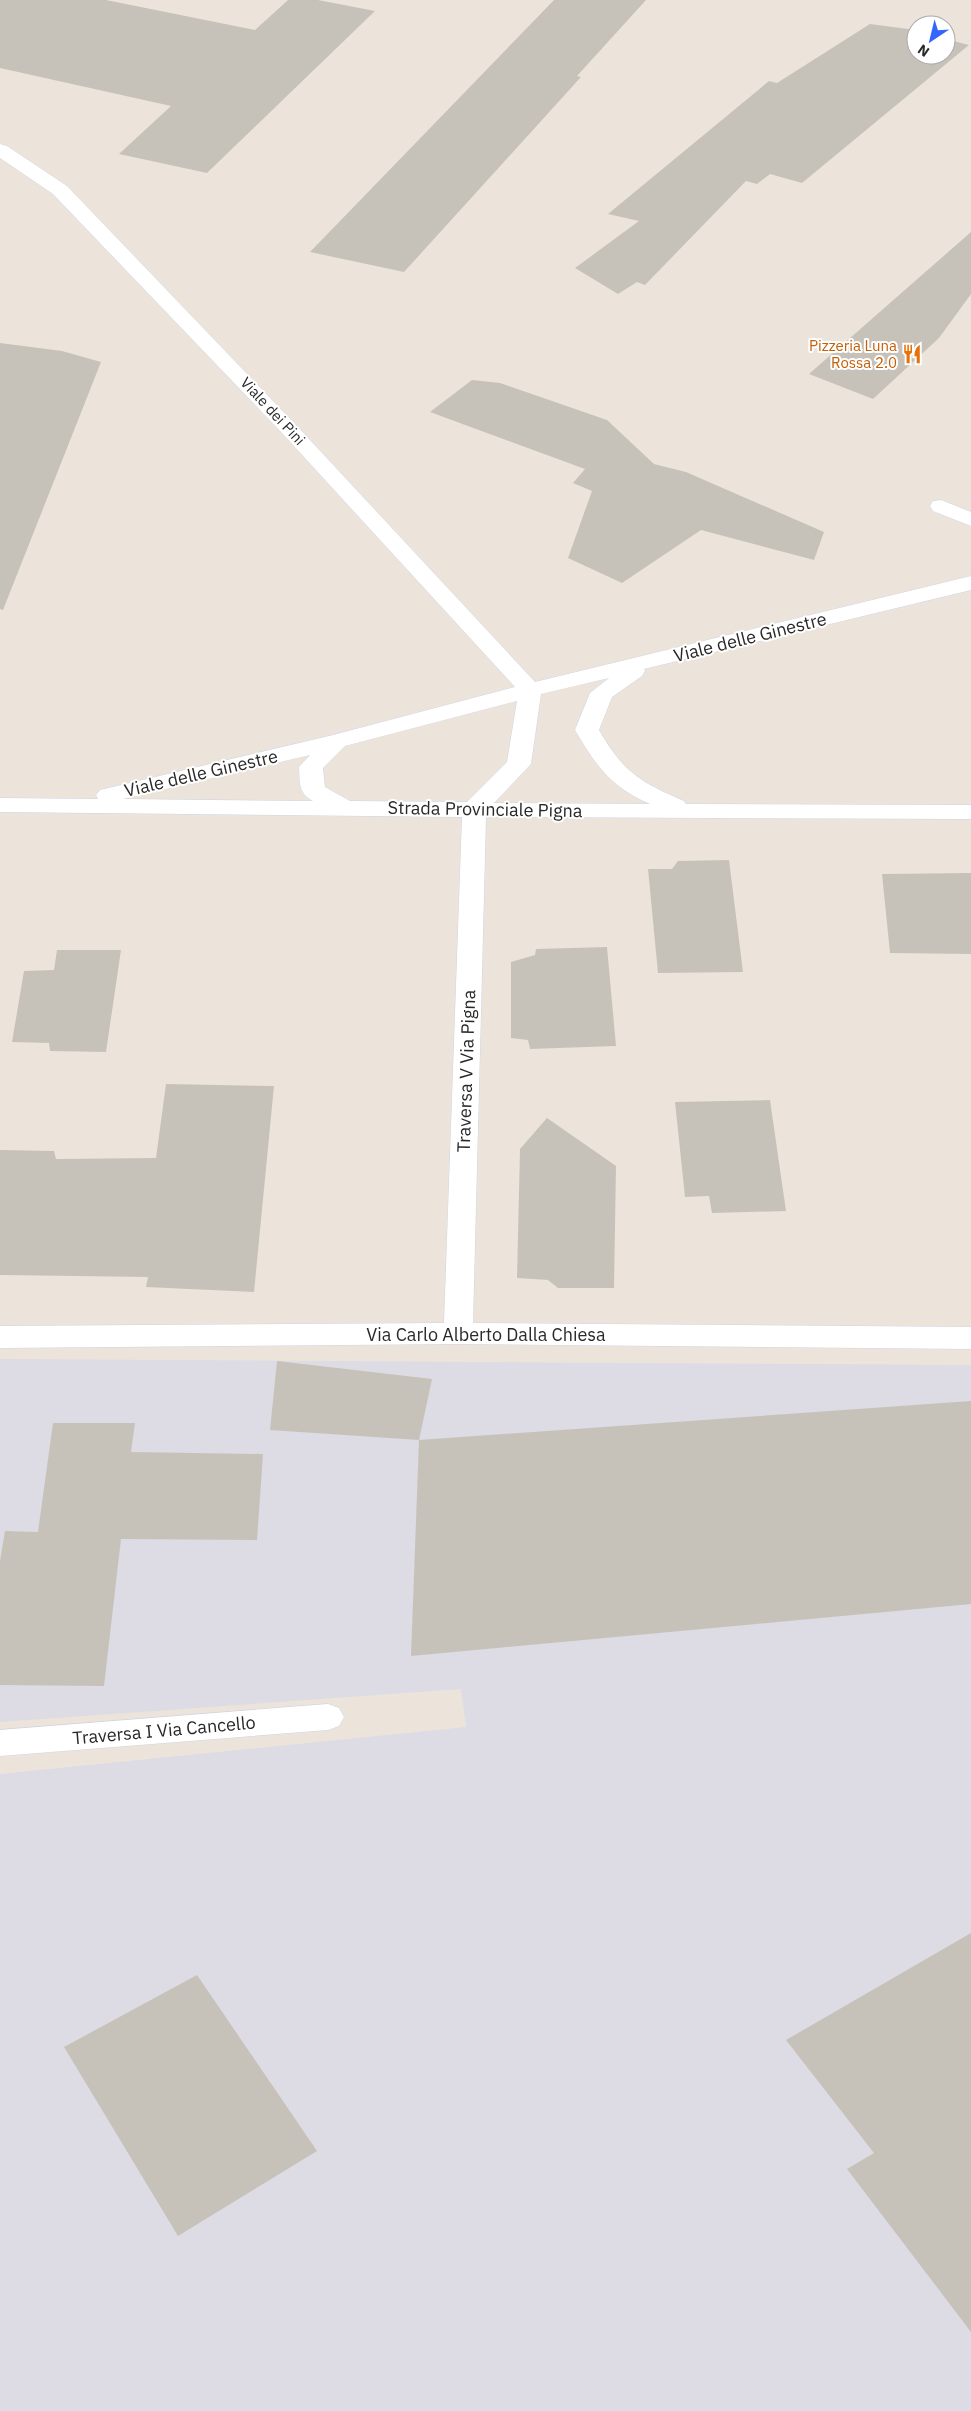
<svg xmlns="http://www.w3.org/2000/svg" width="971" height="2411" font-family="'IBM Plex Sans',sans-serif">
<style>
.industrial{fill:#dddbe4}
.building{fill:#c7c2b9}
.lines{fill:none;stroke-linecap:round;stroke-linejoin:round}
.minor-casing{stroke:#cfd4e3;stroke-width:1}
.minor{fill:#fff;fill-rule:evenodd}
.labels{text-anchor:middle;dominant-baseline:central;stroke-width:4;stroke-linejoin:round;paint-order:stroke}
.far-food-label{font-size:15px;fill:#c56008;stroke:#fff;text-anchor:end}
.far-street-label{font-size:15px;fill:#292929;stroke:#fff}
.street-label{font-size:18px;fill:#292929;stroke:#fff}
</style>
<rect width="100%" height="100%" fill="#ece4da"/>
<polygon class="industrial" points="0,1359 971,1365 971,2411 0,2411 0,1774 466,1727 461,1689 0,1722"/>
<g class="building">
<polygon points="0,0 106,0 255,30 288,0 318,0 375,11 207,173 119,154 171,106 0,68"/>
<polygon points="554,0 646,0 577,76 581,77 404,272 310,252"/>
<polygon points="870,24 916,30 916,55 946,55 946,39 969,45 802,183 770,174 757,184 746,181 645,285 637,282 618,294 575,268 639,221 608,214 769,81 777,83"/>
<polygon points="971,232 971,294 939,338 873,399 809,374"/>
<polygon points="0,343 62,351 101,362 3,610 0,609"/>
<polygon points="472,380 500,383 607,420 654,464 686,472 824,532 814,560 701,530 622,583 568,558 592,491 573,483 585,469 430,412"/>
<polygon points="729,860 743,972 658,973 648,869 672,869 678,861"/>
<polygon points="971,873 971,954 890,953 882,874"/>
<polygon points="607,947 616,1046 530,1049 528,1040 511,1038 511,962 535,955 536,949"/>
<polygon points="57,950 121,950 106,1052 50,1051 49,1043 12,1042 24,971 54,970"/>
<polygon points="166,1084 274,1086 254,1292 146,1287 148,1277 0,1275 0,1150 54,1151 56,1159 156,1158"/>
<polygon points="770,1100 786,1211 712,1213 709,1196 685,1197 675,1102"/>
<polygon points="547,1118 616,1166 614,1288 558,1288 548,1280 517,1278 520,1149"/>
<polygon points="277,1361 432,1379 419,1440 270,1430"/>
<polygon points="971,1401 971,1604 411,1656 419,1440"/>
<polygon points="53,1423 135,1423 131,1452 263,1454 257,1540 121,1539 104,1686 0,1685 0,1561 5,1531 38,1532"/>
<polygon points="971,1933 971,2332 847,2169 874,2153 786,2040"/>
<polygon points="197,1975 317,2151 178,2236 64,2047"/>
</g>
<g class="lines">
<defs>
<g id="minor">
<path d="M0,144L7,146L67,186L296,425L535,682L971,576V590L644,669L645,671L642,676L612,697L599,730C623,772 640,782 684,801L686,804L971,805V819L486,817L473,1323L971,1327V1349L458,1344L0,1348V1326L444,1323L462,817L0,812V798L98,799L96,795L100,790L333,735L515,687L282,433L53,194L0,158ZM609,678L590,693L575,730C596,766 611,787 650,804L494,803L531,764L541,694ZM517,701L507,762L467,802L350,801L325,787L323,768L345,746ZM310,755L299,767C300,782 298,793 313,801L123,799Z"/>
<polygon points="941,500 971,512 971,526 933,511 930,506 933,501"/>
<polygon points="328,1704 339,1708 344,1717 339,1726 328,1730 0,1756 0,1730"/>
</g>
</defs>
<use href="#minor" class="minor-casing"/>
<use href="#minor" class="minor"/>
</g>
<defs>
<symbol id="restaurant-bare" viewBox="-9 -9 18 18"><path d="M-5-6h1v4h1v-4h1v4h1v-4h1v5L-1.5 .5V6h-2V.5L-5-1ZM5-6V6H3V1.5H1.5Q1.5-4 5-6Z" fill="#e8710a" stroke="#fff" stroke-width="2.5" paint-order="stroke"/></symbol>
</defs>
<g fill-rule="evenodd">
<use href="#restaurant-bare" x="898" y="340" width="28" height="28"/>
</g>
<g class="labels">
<g class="far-food-label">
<text x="897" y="345">Pizzeria Luna<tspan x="897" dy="17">Rossa 2.0</tspan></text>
</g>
<g class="far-street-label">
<text transform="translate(273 411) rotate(47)">Viale dei Pini</text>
</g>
<g class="street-label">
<text transform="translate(750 637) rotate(-14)">Viale delle Ginestre</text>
<text transform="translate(201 773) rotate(-13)">Viale delle Ginestre</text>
<text transform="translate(485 809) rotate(1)">Strada Provinciale Pigna</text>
<text transform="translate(466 1071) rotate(-88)">Traversa V Via Pigna</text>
<text x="486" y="1334">Via Carlo Alberto Dalla Chiesa</text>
<text transform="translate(164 1730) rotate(-5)">Traversa I Via Cancello</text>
</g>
</g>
<g transform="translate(931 40) rotate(215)"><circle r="24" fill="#ffffff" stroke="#a9a9a9"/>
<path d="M0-4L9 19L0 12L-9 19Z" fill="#3465ff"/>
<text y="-8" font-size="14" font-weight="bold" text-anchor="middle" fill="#292929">N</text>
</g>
</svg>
